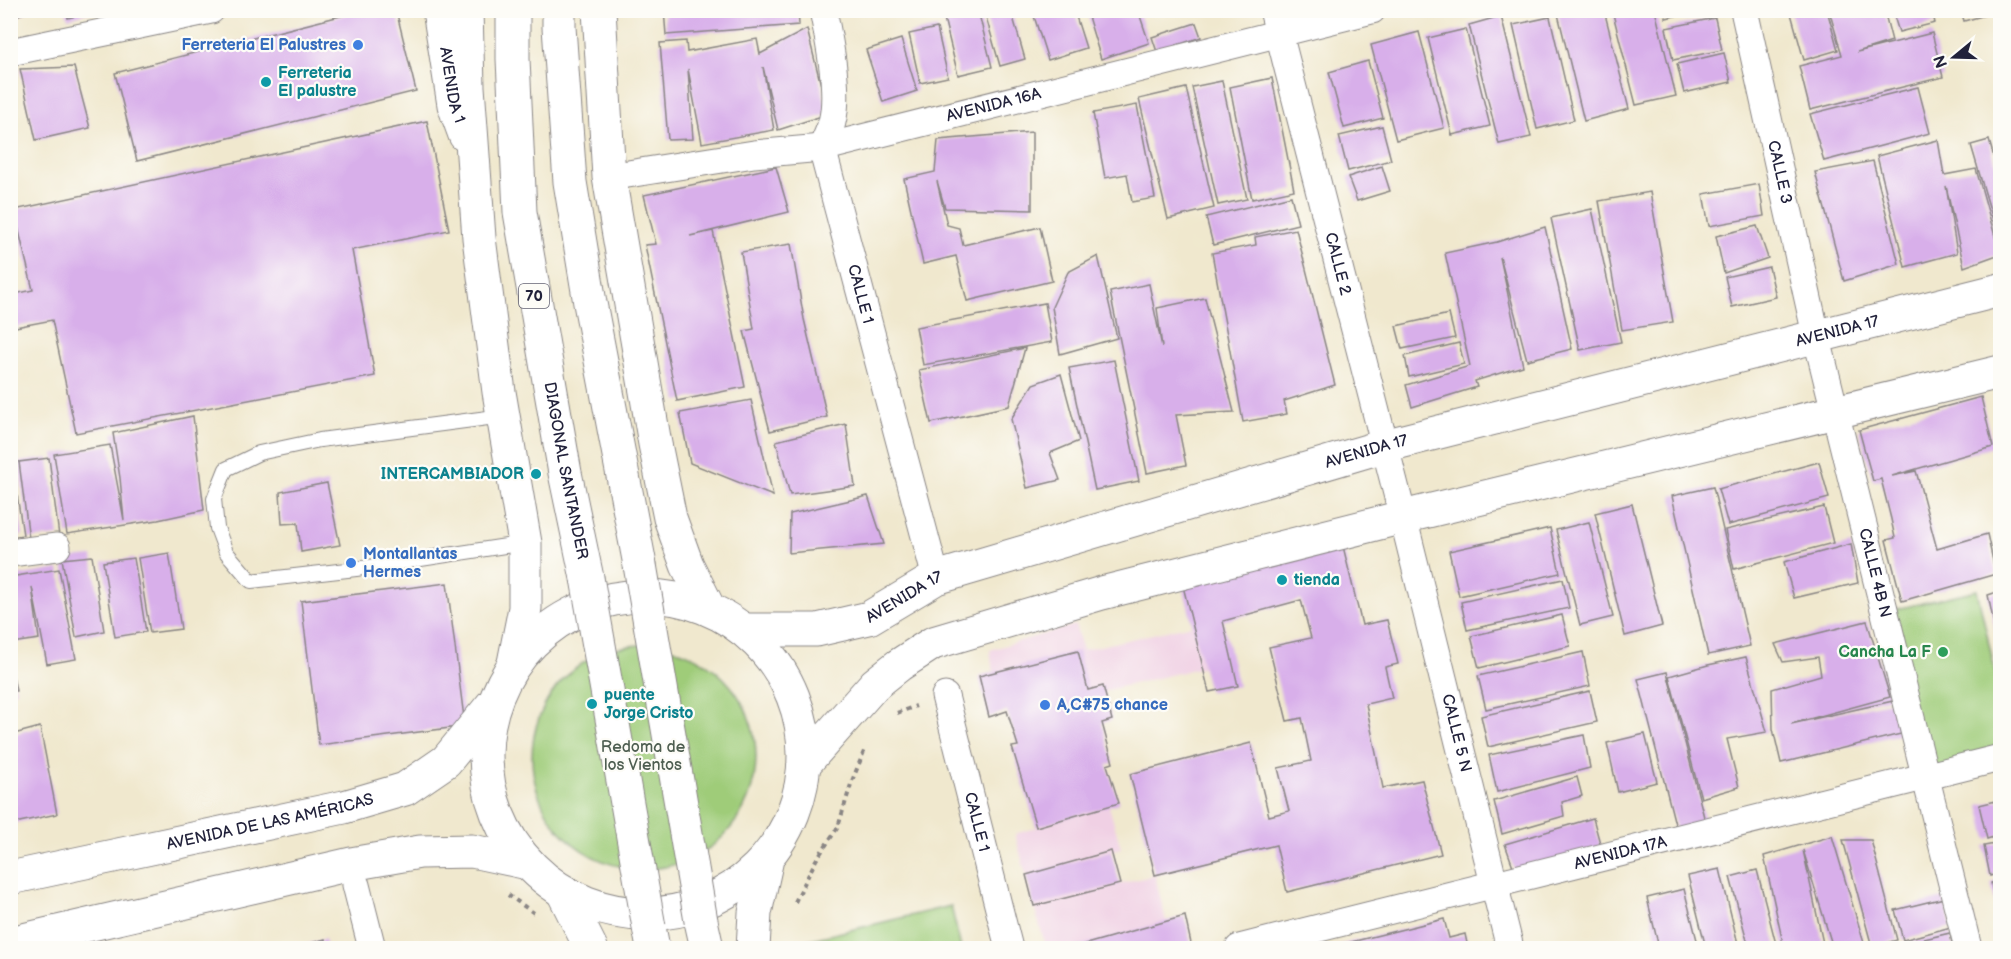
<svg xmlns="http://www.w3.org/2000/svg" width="2011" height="959" font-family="'Balsamiq Sans',sans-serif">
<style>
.built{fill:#f0d0e4}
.green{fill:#9fcc79;stroke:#60775a;stroke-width:1.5}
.building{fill:#d8afea}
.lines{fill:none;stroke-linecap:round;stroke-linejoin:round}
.lane-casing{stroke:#898584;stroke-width:16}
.street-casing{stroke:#898584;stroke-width:29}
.secondary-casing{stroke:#898584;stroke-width:35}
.primary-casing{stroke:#898584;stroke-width:35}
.path{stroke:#898584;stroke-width:4;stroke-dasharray:4.5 4.5;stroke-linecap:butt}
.lane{stroke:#fff;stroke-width:14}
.street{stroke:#fff;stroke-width:27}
.secondary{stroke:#fff;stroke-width:33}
.primary{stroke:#fff;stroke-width:33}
.primary-bridge-casing{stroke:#898584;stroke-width:35;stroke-linecap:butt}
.primary-bridge{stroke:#fff;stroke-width:33}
.shop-dot{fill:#3f7fe0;stroke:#fdfcf7;stroke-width:2}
.culture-dot{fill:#0f9aa8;stroke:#fdfcf7;stroke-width:2}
.leisure-dot{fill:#2e9e5b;stroke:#fdfcf7;stroke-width:2}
.labels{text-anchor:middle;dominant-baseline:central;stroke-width:4.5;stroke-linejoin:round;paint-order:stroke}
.shield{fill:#fdfcf7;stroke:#646373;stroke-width:1.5}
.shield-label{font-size:15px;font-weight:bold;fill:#22223b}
.shop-label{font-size:16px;font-weight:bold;fill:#366cbe;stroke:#fdfcf7;text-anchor:start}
.culture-label{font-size:16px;font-weight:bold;fill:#0d838f;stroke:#fdfcf7;text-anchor:start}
.street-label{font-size:16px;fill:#22223b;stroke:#fdfcf7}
.leisure-label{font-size:16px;font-weight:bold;fill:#27864d;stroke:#fdfcf7;text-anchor:end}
.park-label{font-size:16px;fill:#4e5e51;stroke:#fdfcf7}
</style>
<rect width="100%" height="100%" fill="#fdfcf7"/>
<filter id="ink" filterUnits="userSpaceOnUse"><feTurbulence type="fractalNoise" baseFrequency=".0167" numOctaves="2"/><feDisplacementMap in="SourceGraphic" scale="12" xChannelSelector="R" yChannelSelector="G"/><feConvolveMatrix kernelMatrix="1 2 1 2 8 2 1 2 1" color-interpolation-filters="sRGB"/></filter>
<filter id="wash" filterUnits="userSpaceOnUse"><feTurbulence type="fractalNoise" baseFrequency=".008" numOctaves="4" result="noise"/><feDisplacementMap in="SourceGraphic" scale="24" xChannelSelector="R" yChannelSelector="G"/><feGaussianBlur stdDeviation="1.35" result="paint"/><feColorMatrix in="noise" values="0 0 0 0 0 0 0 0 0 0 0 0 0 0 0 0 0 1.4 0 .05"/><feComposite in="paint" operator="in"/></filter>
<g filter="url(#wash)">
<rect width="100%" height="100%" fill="#f0e8ce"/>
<g class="built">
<polygon points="1075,625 1083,650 1192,625 1203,667 1104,691 1088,690 993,673 990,650"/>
<polygon points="1109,806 1121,848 1026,875 1015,834"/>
<polygon points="1155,875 1167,925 1069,948 1046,948 1034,906"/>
</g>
<g class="green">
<polygon points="1977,590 2000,693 2000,758 1925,777 1884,612"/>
<circle cx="644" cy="757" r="112"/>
<polygon points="951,906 961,948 775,948"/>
</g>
<g id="blocks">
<g class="building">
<polygon points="10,10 30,10 30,11 10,18"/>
<polygon points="66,10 94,10 94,11 68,18"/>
<polygon points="364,10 396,10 416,91 137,161 115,73"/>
<polygon points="664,10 798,10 799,25 666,35"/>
<polygon points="942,10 978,10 992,67 958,75"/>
<polygon points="984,10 1011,10 1025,59 1000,66"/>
<polygon points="1032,10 1074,10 1086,48 1048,60"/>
<polygon points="1086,10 1138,10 1149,43 1101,59"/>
<polygon points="1557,10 1604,10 1629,109 1584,121"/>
<polygon points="1612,10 1655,10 1676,96 1636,105"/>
<polygon points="1664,10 1696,10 1696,11 1666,18"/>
<polygon points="1790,10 1827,10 1838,50 1804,60"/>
<polygon points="1829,10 1884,10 1892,41 1857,52 1932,33 1943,77 1810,110 1799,66 1842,55"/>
<polygon points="1892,10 1932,10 1935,23 1899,32"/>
<polygon points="1961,10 2000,10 2000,11 1964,21"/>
<polygon points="1501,16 1531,137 1499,144 1469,25"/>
<polygon points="1550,17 1574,120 1537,129 1513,25"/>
<polygon points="1715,18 1722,50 1673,60 1666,28"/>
<polygon points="1196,23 1201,37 1157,52 1152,37"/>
<polygon points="937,28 948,77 920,83 909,34"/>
<polygon points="807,29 828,114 778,130 763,67 774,130 702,143 688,69 693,139 668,140 660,43 686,41 687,52 757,39 760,54"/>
<polygon points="1466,29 1490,126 1452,135 1428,38"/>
<polygon points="1419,32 1444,128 1396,140 1371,45"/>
<polygon points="901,39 917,91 883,102 866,50"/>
<polygon points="1724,53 1731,82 1684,93 1677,64"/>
<polygon points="1368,61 1383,118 1344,128 1329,72"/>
<polygon points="74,67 90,128 36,140 20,69"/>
<polygon points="1272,78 1294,190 1252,199 1230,87"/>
<polygon points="1222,81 1247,199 1218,205 1192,87"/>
<polygon points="1918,87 1930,133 1824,161 1810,114"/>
<polygon points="1186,88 1214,208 1168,219 1139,99"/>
<polygon points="1137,105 1155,198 1132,202 1127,174 1105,178 1093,113"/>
<polygon points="427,121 449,230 352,250 375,376 76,433 52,320 10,328 10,295 33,290 14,210"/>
<polygon points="1382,126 1391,160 1348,171 1339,136"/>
<polygon points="1032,132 1032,210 945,208 937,181 947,225 959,228 963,245 1040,227 1052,281 967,301 956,256 923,264 904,179 935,172 938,140"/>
<polygon points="1938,140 1944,175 1976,169 2000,254 1964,267 1946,186 1957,253 1905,267 1877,156"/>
<polygon points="1989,140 2000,179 2000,244 1971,145"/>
<polygon points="1873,161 1899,264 1844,281 1815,172"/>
<polygon points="1382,166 1390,191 1357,201 1348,177"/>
<polygon points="776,167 789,212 690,236 713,231 745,387 677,401 645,245 656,244 644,195"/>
<polygon points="1759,184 1764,216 1709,226 1703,194"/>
<polygon points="1650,192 1673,322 1622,330 1599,201"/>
<polygon points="1291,196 1298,224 1213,245 1206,217"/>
<polygon points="1592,209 1621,342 1580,350 1551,218"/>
<polygon points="1757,226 1768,258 1724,273 1716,236"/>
<polygon points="1545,227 1572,349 1527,360 1500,257 1523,366 1475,381 1477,387 1412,407 1406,385 1470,366 1445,253 1497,242"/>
<polygon points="1296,229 1335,385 1284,401 1287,414 1243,422 1212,253 1256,245 1255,237"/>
<polygon points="791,244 804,319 827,417 770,431 744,331 754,329 741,252"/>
<polygon points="1098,256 1117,338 1060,354 1052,307 1068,272"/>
<polygon points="1769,267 1776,297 1732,307 1725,277"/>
<polygon points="1149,284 1162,347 1157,308 1205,298 1234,412 1176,415 1186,465 1147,473 1110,292"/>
<polygon points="1045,303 1052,342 923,365 916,327"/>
<polygon points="1449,314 1455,338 1402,349 1396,326"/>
<polygon points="1459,343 1464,364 1409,377 1405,356"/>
<polygon points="1025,348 1009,406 931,423 919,370"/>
<polygon points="1114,360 1139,481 1095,490 1069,368"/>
<polygon points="1061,374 1079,441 1050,453 1060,480 1027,488 1011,419 1033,384"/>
<polygon points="1981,397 1993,447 1892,476 1916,471 1937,549 1987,534 1996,574 1902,601 1886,540 1895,538 1891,519 1881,479 1873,481 1859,430"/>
<polygon points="751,400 773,496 690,463 680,413"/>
<polygon points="193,416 204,510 158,520 67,534 54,454 110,445 124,520 120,478 113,433"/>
<polygon points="846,424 855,486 790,495 776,441"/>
<polygon points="49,458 59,536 29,539 19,462"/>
<polygon points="1819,462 1829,498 1728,525 1718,489"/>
<polygon points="14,474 23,535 10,537 10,475"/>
<polygon points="327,483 340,545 301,552 298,523 282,524 280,492"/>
<polygon points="1713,487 1750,646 1708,655 1672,496"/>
<polygon points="868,496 884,544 789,553 790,514"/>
<polygon points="1632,504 1662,626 1625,636 1595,513"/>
<polygon points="1824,507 1833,543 1734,569 1725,530"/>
<polygon points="1589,522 1613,617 1580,625 1556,530"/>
<polygon points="1550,528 1560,573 1459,596 1449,551"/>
<polygon points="1342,542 1362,625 1387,620 1398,664 1385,667 1392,698 1366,704 1383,788 1422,780 1441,854 1287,892 1276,845 1155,875 1130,774 1251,743 1269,816 1289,811 1278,768 1311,761 1302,718 1287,721 1269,647 1311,638 1301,600 1223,621 1238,686 1209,692 1182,582"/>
<polygon points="1851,544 1858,583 1794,598 1784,562"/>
<polygon points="169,553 181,629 150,633 138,558"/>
<polygon points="92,556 104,631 76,637 62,559"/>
<polygon points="134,558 146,632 115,637 103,562"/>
<polygon points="59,569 76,659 47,664 32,587 39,639 12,643 10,577"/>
<polygon points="1563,579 1569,608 1467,630 1461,602"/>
<polygon points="447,583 465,726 319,745 301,601"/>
<polygon points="2000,591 2000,648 1999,649 1988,595"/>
<polygon points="1562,615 1570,646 1479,668 1471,636"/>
<polygon points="1867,621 1890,697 1791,724 1893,701 1901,734 1781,763 1773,729 1772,689 1821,675 1818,657 1783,662 1775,644"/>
<polygon points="1078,651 1088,690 1103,686 1112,720 1102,723 1113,763 1107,765 1119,803 1036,827 1012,747 1018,746 1007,711 989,717 979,676"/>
<polygon points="1583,652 1590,686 1486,709 1478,676"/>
<polygon points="1746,657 1767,732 1727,739 1739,787 1701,798 1669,676 1708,665"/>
<polygon points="1667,672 1706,825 1677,832 1638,679"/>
<polygon points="13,676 16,691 10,692 10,677"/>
<polygon points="1590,691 1597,722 1488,747 1481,716"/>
<polygon points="40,727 57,814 10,824 10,735"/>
<polygon points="1645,734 1657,782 1618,792 1607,743"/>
<polygon points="1584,735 1590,768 1497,792 1489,755"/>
<polygon points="1577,777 1582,796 1562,802 1564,816 1502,834 1494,801"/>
<polygon points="2000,800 2000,835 1987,839 1979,805"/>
<polygon points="1593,818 1601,847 1515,872 1505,844"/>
<polygon points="1832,836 1864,943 1847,948 1833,948 1803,850 1824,948 1784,948 1764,856"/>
<polygon points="1843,840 1871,840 1897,940 1872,947"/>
<polygon points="2000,843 2000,873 1990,876 1984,846"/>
<polygon points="1111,851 1120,884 1034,906 1026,875"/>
<polygon points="1720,869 1739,948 1706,948 1688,876"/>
<polygon points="1757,870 1777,948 1749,948 1730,877"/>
<polygon points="2000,880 2000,910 1997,911 1991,883"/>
<polygon points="1684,889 1699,948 1659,948 1647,898"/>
<polygon points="1944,898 1951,927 1903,940 1895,910"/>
<polygon points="1185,916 1192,948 1072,948"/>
<polygon points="1444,919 1449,938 1465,934 1468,948 1327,948"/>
<polygon points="1950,933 1953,948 1886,948"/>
<polygon points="325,939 327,948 294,948"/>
</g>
</g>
</g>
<g filter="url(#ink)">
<use href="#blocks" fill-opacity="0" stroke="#898584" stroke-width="1.5"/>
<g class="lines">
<defs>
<polyline id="lane" points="503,416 320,440 259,453 226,469 214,499 217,528 226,552 251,581 356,569 525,543"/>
<g id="street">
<path id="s1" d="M823,10C829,40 840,93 832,122C830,131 825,139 822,148L936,578"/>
<path id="s2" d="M1273,10L1403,517L1510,948"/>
<path id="s3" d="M1744,10L1816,335L1968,948"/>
<polyline points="10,52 211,10"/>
<path id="s4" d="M609,177L754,154L822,148L1372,10"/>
<polyline points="10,553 57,547"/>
<path id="s5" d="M945,696L1009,948"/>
<polyline points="356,885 372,948"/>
<path id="s6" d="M1239,948L2000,758"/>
</g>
<g id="secondary">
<path id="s7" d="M439,10L454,105L465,135"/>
<circle cx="645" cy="755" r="159"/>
<path id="s8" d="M745,630H817L869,618L936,578L1384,446L2000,290"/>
<polyline points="805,763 875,684 899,665 933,643 1102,593 1403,517 2000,372"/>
<path id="s9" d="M10,878L344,807L405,789L446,761L492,705"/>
<polyline points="10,943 351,864 420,852 472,851 528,863"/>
</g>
<g id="primary">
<polyline points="466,10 468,87 479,238 499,392 525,543 525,608 514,663"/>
<path id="s10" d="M513,10V59L520,212L565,473L587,578"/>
<polyline points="559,10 559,27 570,182 590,303 640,565"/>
<polyline points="599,10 609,177 655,444 670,518 687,565 709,609"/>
<polyline points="563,892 591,948"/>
<polyline points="701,921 707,948"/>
<polyline points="649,927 653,948"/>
<polyline points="753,948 755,913 767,859"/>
</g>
</defs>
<use href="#lane" class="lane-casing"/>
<use href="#street" class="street-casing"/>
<use href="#secondary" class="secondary-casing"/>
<use href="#primary" class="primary-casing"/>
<g class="path">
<polyline points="897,713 916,706"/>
<polyline points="508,895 534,913"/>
<polyline points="795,902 816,860 838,827 852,781 865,749"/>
</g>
<use href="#lane" class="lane"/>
<use href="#street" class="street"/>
<use href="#secondary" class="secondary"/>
<use href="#primary" class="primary"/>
<defs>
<g id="primary-bridge">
<polyline points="640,565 701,921"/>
<polyline points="587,578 649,927"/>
</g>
</defs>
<use href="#primary-bridge" class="primary-bridge-casing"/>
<use href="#primary-bridge" class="primary-bridge"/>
</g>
</g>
<g class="shop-dot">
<circle cx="358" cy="45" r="6"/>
<circle cx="351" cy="563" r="6"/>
<circle cx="1045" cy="705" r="6"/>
</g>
<g class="culture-dot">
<circle cx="266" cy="82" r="6"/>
<circle cx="536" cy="474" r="6"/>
<circle cx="1282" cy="580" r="6"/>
<circle cx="592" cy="704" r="6"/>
</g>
<circle class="leisure-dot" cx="1943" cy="652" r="6"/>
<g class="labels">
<rect class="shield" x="519" y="284" width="30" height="24" rx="4.5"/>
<g class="shield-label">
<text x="534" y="296">70</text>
</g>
<g class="shop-label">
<text x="346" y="45" text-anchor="end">Ferreteria El Palustres</text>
<text x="363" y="554">Montallantas<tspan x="363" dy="18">Hermes</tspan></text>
<text x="1057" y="705">A,C#75 chance</text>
</g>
<g class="culture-label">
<text x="278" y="73">Ferreteria<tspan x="278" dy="18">El palustre</tspan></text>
<text x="524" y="474" text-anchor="end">INTERCAMBIADOR</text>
<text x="1294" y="580">tienda</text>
<text x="604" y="695">puente<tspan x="604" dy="18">Jorge Cristo</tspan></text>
</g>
<g class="street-label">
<text stroke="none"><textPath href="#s7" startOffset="76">AVENIDA 1</textPath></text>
<text stroke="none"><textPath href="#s4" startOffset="392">AVENIDA 16A</textPath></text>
<text stroke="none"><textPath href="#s3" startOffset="166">CALLE 3</textPath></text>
<text stroke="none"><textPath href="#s2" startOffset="262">CALLE 2</textPath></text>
<text stroke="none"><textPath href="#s1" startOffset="292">CALLE 1</textPath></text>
<text stroke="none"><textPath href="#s8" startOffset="1138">AVENIDA 17</textPath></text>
<text stroke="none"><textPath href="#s8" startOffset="652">AVENIDA 17</textPath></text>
<text stroke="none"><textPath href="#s10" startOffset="465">DIAGONAL SANTANDER</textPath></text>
<text stroke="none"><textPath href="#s3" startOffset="578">CALLE 4B N</textPath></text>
<text stroke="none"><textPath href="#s8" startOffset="166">AVENIDA 17</textPath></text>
<text stroke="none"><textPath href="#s2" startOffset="746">CALLE 5 N</textPath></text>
<text stroke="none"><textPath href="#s9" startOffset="266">AVENIDA DE LAS AMÉRICAS</textPath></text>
<text stroke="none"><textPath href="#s5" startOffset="130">CALLE 1</textPath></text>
<text stroke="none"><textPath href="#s6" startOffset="393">AVENIDA 17A</textPath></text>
</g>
<g class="leisure-label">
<text x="1931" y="652">Cancha La F</text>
</g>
<g class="park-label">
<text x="643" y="747">Redoma de<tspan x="643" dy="18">los Vientos</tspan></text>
</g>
</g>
<rect width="2011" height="959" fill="none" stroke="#fdfcf7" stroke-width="36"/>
<g transform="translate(1954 57) rotate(251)" stroke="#fdfcf7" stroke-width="4.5" paint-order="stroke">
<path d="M0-4.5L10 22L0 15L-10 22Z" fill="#22223b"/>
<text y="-9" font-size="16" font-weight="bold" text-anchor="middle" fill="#22223b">N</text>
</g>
</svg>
